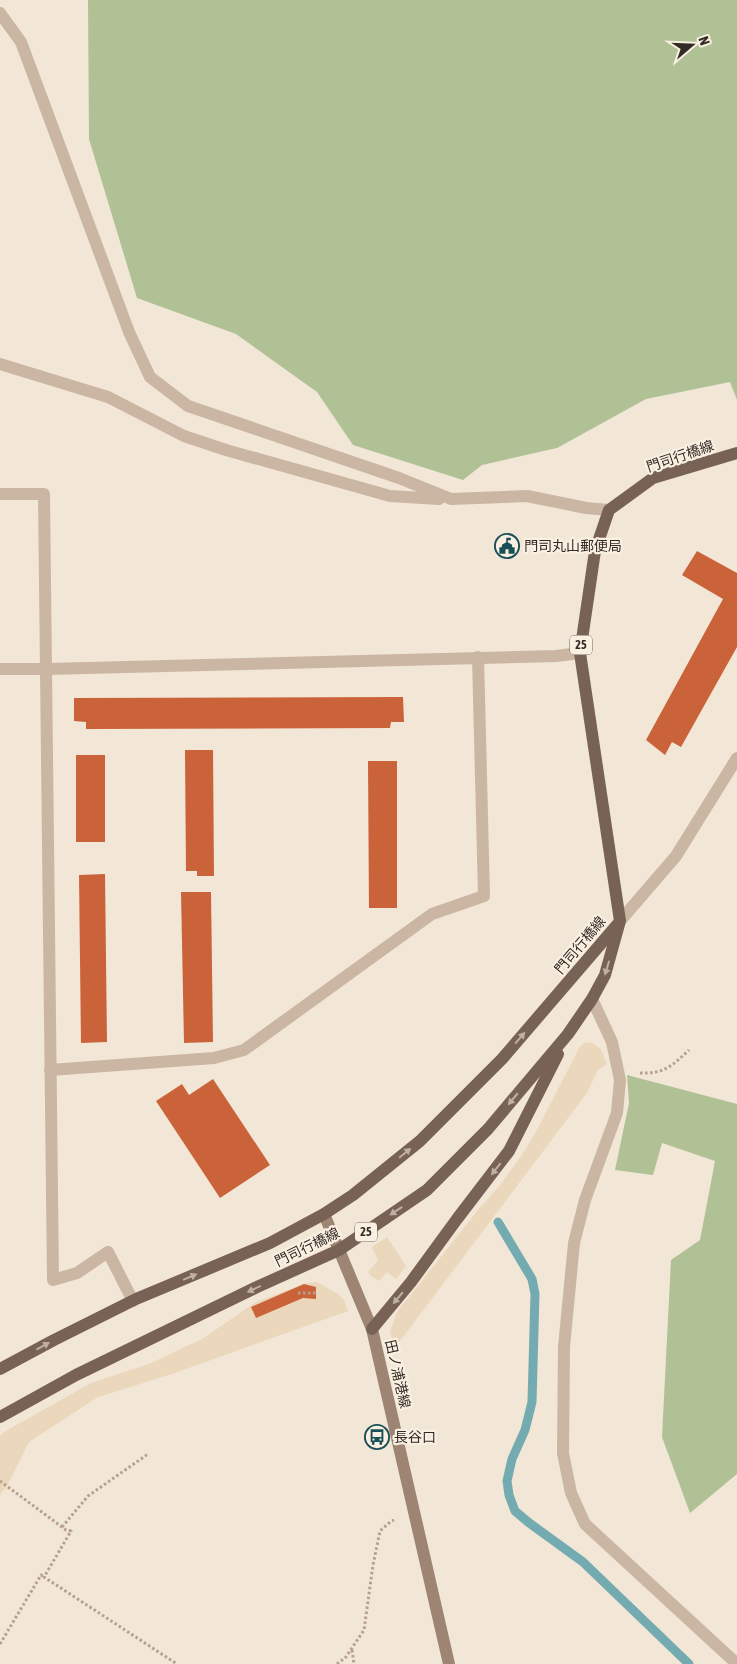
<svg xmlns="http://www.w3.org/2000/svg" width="737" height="1664" font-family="'Asap Condensed','Noto Sans JP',sans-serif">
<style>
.green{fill:#b1c196}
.plaza{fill:#ebd8bc}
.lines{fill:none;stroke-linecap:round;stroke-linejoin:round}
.stream{stroke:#74abb0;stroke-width:9}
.building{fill:#cb633a}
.path{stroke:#b6a08c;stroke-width:3;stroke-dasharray:2.5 2.5;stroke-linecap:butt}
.minor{stroke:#cab6a2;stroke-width:12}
.tertiary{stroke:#cab6a2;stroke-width:12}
.secondary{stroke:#9d8473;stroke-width:12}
.primary{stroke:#776255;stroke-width:12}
.oneway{fill:#bfb0a3}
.labels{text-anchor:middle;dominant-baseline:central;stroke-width:4.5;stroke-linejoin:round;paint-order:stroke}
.shield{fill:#faf0e2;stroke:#6f655e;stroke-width:1}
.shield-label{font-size:12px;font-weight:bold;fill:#342a25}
.street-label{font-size:14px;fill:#342a25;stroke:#faf0e2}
.poi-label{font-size:14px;fill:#342a25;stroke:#faf0e2;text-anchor:start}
</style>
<rect width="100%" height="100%" fill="#f2e6d6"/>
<g class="green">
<polygon points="88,0 737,0 737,400 730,382 646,399 557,448 482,465 463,480 353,445 317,392 236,334 137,298 89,139"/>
<polygon points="627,1075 737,1104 737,1474 690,1513 662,1437 671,1260 700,1240 715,1161 662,1143 653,1175 615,1170 629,1103"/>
</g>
<g class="plaza">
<polygon points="585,1042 592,1043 601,1049 607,1064 598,1070 587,1093 394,1349 390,1331 397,1312 478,1210 500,1185 524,1152 538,1128 579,1048"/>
<polygon points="387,1237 406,1266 396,1279 387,1272 379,1281 371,1276 368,1272 378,1260 372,1247"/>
<polygon points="317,1282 338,1294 344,1300 348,1311 169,1375 98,1397 29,1442 7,1486 0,1495 0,1436 4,1432 91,1383 149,1364 202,1339 256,1302 306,1283"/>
</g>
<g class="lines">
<polyline class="stream" points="498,1222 532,1279 535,1294 532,1402 525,1430 512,1459 507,1481 509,1495 515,1511 528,1522 583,1562 689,1664"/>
</g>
<g class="building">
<polygon points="697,551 737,573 737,647 681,747 672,742 665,755 646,740 723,599 682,575"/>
<polygon points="403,697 404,722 391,722 390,728 86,729 86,722 74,721 74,698"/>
<polygon points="185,750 213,750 214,876 197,876 197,871 186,871"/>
<rect x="76" y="755" width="29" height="87"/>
<polygon points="368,761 397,761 397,908 369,908"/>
<polygon points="105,874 107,1042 81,1043 79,875"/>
<polygon points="181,892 211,892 213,1042 184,1043"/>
<polygon points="213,1079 270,1165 220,1198 156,1101 182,1084 189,1095"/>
<polygon points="304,1284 316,1287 316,1299 303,1298 256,1318 251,1307"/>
</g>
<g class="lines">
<g class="path">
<path d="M640,1073C664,1074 672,1066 689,1050"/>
<polyline points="298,1293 317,1293"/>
<polyline points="0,1481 66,1530 71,1531 44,1577 177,1664"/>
<polyline points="62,1527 88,1496 148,1454"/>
<polyline points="0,1644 41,1575 44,1577"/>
<polyline points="352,1650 354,1664"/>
<polyline points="337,1664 346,1657 364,1630 373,1565 380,1531 390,1522 394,1520"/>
</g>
<g class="minor">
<polyline points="0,13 21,42 129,332 150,377 188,406 399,478 451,499 527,496 586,508 609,510"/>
<polyline points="0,364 108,397 184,436 226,450 390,496 439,499"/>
<polyline points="0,494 44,494 53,1280 77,1273 108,1252 133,1301"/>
<polyline points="592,999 612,1042 620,1080 617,1113 585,1200 574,1243 564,1347 563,1453 571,1493 585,1524 737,1664"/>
<polyline points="50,1070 214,1058 244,1050 432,914 484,896 478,657"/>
</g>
<g class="tertiary">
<polyline points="0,669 47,669 556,656 580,653"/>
<polyline points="620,921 676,856 737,758"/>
</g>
<polyline class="secondary" points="324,1214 372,1329 449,1664"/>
<g class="primary">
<polyline points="372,1329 411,1282 457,1219 509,1151 558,1054"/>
<polyline points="0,1369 54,1340 136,1299 270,1243 324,1214 353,1195 420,1141 502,1059 617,925"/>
<polyline points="0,1417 76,1375 257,1287 339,1250 427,1190 488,1129 568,1034 592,999 605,975 620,921 580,653 595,551 609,510 653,478 737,453"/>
</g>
</g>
<defs><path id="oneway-solid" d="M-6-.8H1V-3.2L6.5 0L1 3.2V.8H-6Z" transform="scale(1.25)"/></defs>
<g class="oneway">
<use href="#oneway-solid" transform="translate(607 968) rotate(107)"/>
<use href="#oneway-solid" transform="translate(520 1038) rotate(-49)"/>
<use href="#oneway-solid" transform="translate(513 1099) rotate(130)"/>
<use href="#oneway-solid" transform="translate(405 1153) rotate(-39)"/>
<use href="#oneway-solid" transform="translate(496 1169) rotate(128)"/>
<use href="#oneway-solid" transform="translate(396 1211) rotate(146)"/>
<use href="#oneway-solid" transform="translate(190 1277) rotate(-23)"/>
<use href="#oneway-solid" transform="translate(254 1289) rotate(155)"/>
<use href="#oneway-solid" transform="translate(398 1298) rotate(130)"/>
<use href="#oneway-solid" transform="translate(43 1346) rotate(-29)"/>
</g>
<defs>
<symbol id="civic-ring" viewBox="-11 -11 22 22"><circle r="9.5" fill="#faf0e2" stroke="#195057" stroke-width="1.5"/><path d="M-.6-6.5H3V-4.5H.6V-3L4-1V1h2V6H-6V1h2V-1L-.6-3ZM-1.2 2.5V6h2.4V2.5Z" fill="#195057"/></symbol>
<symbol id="bus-ring" viewBox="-11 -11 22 22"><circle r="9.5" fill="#faf0e2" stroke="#195057" stroke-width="1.5"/><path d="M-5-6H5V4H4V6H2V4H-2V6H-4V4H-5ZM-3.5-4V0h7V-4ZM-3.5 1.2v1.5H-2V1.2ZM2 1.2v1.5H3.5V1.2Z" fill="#195057"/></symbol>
</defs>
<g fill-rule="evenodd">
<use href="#civic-ring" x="493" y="532" width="28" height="28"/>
<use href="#bus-ring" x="363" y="1423" width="28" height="28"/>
</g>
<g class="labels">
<g class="shield">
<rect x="570" y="635.5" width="22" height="19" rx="4"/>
<rect x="355" y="1222.5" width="22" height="19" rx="4"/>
</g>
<g class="shield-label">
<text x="581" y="645">25</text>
<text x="366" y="1232">25</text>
</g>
<g class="street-label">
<text transform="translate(680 456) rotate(-19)">門司行橋線</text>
<text transform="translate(580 945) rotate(-50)">門司行橋線</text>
<text transform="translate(307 1247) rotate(-26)">門司行橋線</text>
<text transform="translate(398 1374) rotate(77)">田ノ浦港線</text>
</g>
<g class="poi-label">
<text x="524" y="546">門司丸山郵便局</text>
<text x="394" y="1437">長谷口</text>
</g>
</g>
<g transform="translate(692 45) rotate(71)" stroke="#faf0e2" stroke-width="4" paint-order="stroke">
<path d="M0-4L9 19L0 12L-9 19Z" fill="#342a25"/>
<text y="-8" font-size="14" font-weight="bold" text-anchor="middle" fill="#342a25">N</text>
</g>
</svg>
